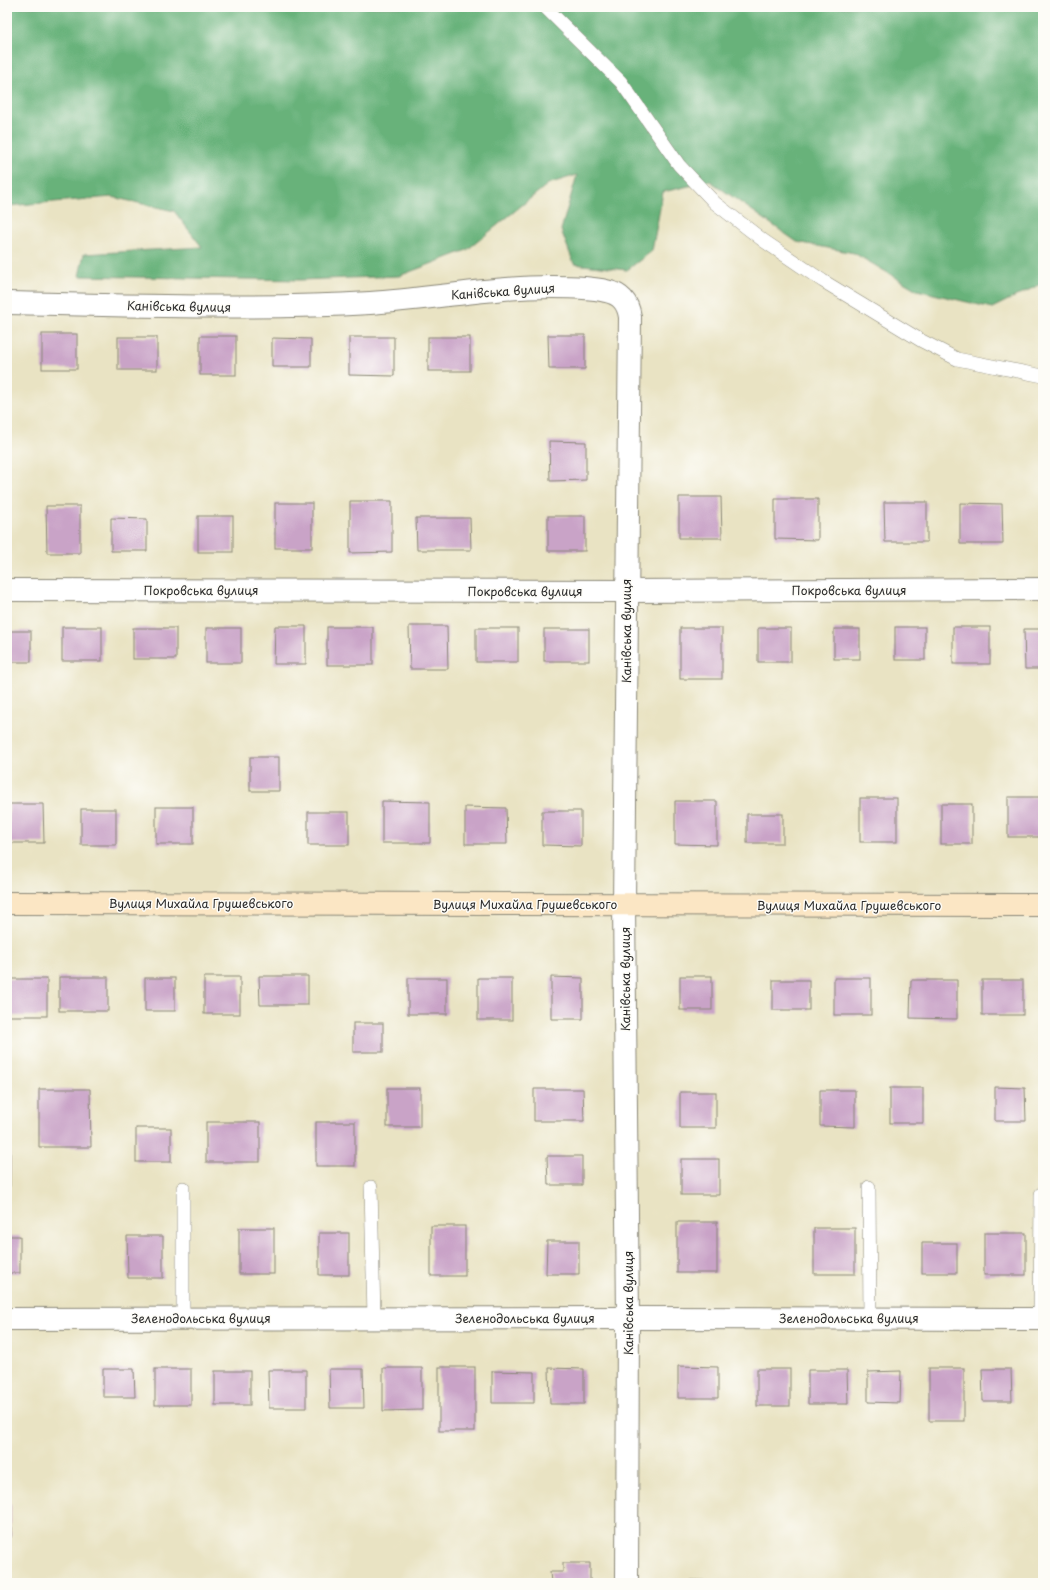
<svg xmlns="http://www.w3.org/2000/svg" width="1050" height="1590" font-family="'Playpen Sans',sans-serif">
<style>
.forest{fill:#67b27a;stroke:#496e52}
.building{fill:#c9a3c7}
.lines{fill:none;stroke-linecap:round;stroke-linejoin:round}
.lane-casing{stroke:#8a8777;stroke-width:14}
.street-casing{stroke:#8a8777;stroke-width:24}
.secondary-casing{stroke:#8a8777;stroke-width:24}
.lane{stroke:#fff;stroke-width:13}
.street{stroke:#fff;stroke-width:22}
.secondary{stroke:#fbe6c4;stroke-width:22}
.labels{text-anchor:middle;dominant-baseline:central;stroke-width:3;stroke-linejoin:round;paint-order:stroke}
.street-label{font-size:12px;fill:#2b2b2b;stroke:#fdfcf7}
</style>
<rect width="100%" height="100%" fill="#fdfcf7"/>
<filter id="ink" filterUnits="userSpaceOnUse"><feTurbulence type="fractalNoise" baseFrequency=".025" numOctaves="2"/><feDisplacementMap in="SourceGraphic" scale="8" xChannelSelector="R" yChannelSelector="G"/><feConvolveMatrix kernelMatrix="1 2 1 2 8 2 1 2 1" color-interpolation-filters="sRGB"/></filter>
<filter id="wash" filterUnits="userSpaceOnUse"><feTurbulence type="fractalNoise" baseFrequency=".012" numOctaves="4" result="noise"/><feDisplacementMap in="SourceGraphic" scale="16" xChannelSelector="R" yChannelSelector="G"/><feGaussianBlur stdDeviation="0.9" result="paint"/><feColorMatrix in="noise" values="0 0 0 0 0 0 0 0 0 0 0 0 0 0 0 0 0 1.4 0 .05"/><feComposite in="paint" operator="in"/></filter>
<g filter="url(#wash)">
<rect width="100%" height="100%" fill="#e9e3c3"/>
<polygon class="forest" points="7,7 1043,7 1043,283 992,308 917,290 854,253 797,242 710,181 663,192 652,251 627,270 574,264 561,230 577,175 548,184 467,250 399,276 300,280 79,276 84,254 202,247 174,211 112,197 7,206"/>
<g id="blocks">
<g class="building">
<rect x="42" y="334" width="35" height="35"/>
<polygon points="548,335 585,335 585,369 549,369"/>
<rect x="200" y="336" width="36" height="39"/>
<rect x="118" y="337" width="39" height="33"/>
<polygon points="349,337 394,337 394,376 349,375"/>
<rect x="428" y="337" width="42" height="34"/>
<polygon points="272,338 311,339 311,367 272,367"/>
<polygon points="549,441 586,442 586,480 550,481"/>
<polygon points="679,497 721,497 722,538 679,538"/>
<polygon points="775,499 818,499 818,540 775,539"/>
<polygon points="350,501 392,501 392,552 350,553"/>
<polygon points="884,502 927,502 927,542 885,542"/>
<rect x="275" y="503" width="37" height="45"/>
<polygon points="960,503 1002,504 1003,544 960,544"/>
<polygon points="46,506 80,506 80,553 47,553"/>
<rect x="198" y="516" width="35" height="36"/>
<rect x="548" y="516" width="37" height="35"/>
<polygon points="111,518 147,519 147,551 111,551"/>
<polygon points="416,518 470,518 471,550 417,550"/>
<polygon points="275,626 306,626 306,664 274,664"/>
<polygon points="409,626 447,626 448,669 410,669"/>
<rect x="62" y="627" width="40" height="34"/>
<rect x="327" y="627" width="46" height="38"/>
<rect x="895" y="627" width="30" height="33"/>
<rect x="953" y="627" width="37" height="37"/>
<rect x="133" y="628" width="43" height="31"/>
<rect x="206" y="628" width="35" height="35"/>
<rect x="476" y="628" width="42" height="34"/>
<rect x="680" y="628" width="42" height="51"/>
<rect x="758" y="628" width="33" height="34"/>
<rect x="544" y="629" width="45" height="32"/>
<rect x="834" y="629" width="26" height="30"/>
<polygon points="1024,629 1043,629 1043,669 1025,669"/>
<rect x="7" y="631" width="24" height="31"/>
<rect x="250" y="757" width="29" height="34"/>
<rect x="1008" y="797" width="35" height="40"/>
<rect x="860" y="798" width="37" height="44"/>
<polygon points="382,801 430,802 430,843 382,843"/>
<polygon points="675,801 717,801 717,845 675,844"/>
<polygon points="9,804 43,804 44,843 9,843"/>
<rect x="941" y="804" width="31" height="40"/>
<rect x="156" y="807" width="37" height="37"/>
<polygon points="465,807 506,808 507,844 465,844"/>
<rect x="81" y="809" width="35" height="36"/>
<polygon points="542,811 581,811 581,846 542,845"/>
<rect x="308" y="812" width="41" height="33"/>
<rect x="747" y="814" width="36" height="29"/>
<polygon points="259,976 308,976 308,1005 260,1005"/>
<rect x="680" y="976" width="32" height="34"/>
<rect x="59" y="977" width="49" height="34"/>
<rect x="204" y="977" width="36" height="37"/>
<polygon points="551,977 583,978 583,1019 551,1019"/>
<rect x="145" y="978" width="30" height="33"/>
<rect x="408" y="978" width="39" height="36"/>
<rect x="478" y="978" width="34" height="42"/>
<rect x="834" y="978" width="37" height="37"/>
<rect x="7" y="979" width="40" height="37"/>
<rect x="773" y="980" width="36" height="30"/>
<polygon points="911,980 957,980 957,1019 910,1018"/>
<rect x="982" y="980" width="41" height="35"/>
<rect x="353" y="1023" width="30" height="29"/>
<polygon points="995,1087 1025,1088 1026,1121 995,1121"/>
<rect x="387" y="1088" width="33" height="39"/>
<rect x="890" y="1088" width="33" height="35"/>
<polygon points="39,1089 90,1089 91,1147 39,1147"/>
<polygon points="534,1089 583,1089 584,1121 534,1121"/>
<polygon points="820,1090 855,1090 855,1127 820,1126"/>
<rect x="680" y="1092" width="36" height="36"/>
<rect x="206" y="1122" width="54" height="40"/>
<rect x="316" y="1122" width="39" height="44"/>
<rect x="136" y="1128" width="35" height="34"/>
<rect x="7" y="1153" width="3" height="33"/>
<polygon points="547,1156 582,1156 582,1185 548,1185"/>
<rect x="681" y="1159" width="38" height="36"/>
<rect x="677" y="1222" width="40" height="51"/>
<rect x="431" y="1226" width="34" height="50"/>
<rect x="239" y="1228" width="35" height="46"/>
<rect x="814" y="1228" width="41" height="46"/>
<rect x="319" y="1233" width="30" height="42"/>
<rect x="984" y="1233" width="42" height="42"/>
<rect x="7" y="1236" width="13" height="37"/>
<polygon points="127,1236 163,1236 163,1278 128,1278"/>
<polygon points="547,1241 579,1241 579,1274 546,1274"/>
<rect x="922" y="1243" width="35" height="30"/>
<polygon points="678,1366 718,1367 718,1398 678,1398"/>
<polygon points="7,1367 9,1367 10,1400 7,1400"/>
<rect x="439" y="1367" width="36" height="64"/>
<polygon points="383,1368 422,1368 422,1410 383,1411"/>
<polygon points="549,1368 584,1369 584,1404 550,1404"/>
<rect x="929" y="1368" width="35" height="53"/>
<polygon points="1041,1368 1043,1368 1043,1404 1040,1404"/>
<polygon points="103,1369 134,1369 135,1397 103,1397"/>
<rect x="155" y="1369" width="36" height="36"/>
<polygon points="329,1369 363,1369 364,1408 330,1408"/>
<rect x="757" y="1369" width="33" height="37"/>
<polygon points="982,1369 1011,1369 1012,1401 983,1401"/>
<polygon points="268,1370 306,1370 306,1408 269,1408"/>
<polygon points="808,1370 847,1370 848,1404 808,1404"/>
<rect x="215" y="1371" width="35" height="34"/>
<polygon points="492,1371 534,1372 534,1403 492,1403"/>
<polygon points="901,1371 900,1403 868,1402 868,1372"/>
<rect x="7" y="1502" width="4" height="35"/>
<polygon points="563,1563 590,1563 590,1583 551,1583 550,1572 563,1572"/>
<polygon points="690,1580 733,1581 733,1583 690,1583"/>
</g>
</g>
</g>
<g filter="url(#ink)">
<use href="#blocks" fill-opacity="0" stroke="#8a8777" stroke-width="1"/>
<g class="lines">
<defs>
<g id="lane">
<polyline points="545,7 621,82 679,165 715,203 764,241 823,281 922,341 957,359 1043,376"/>
<polyline points="371,1187 374,1318"/>
<polyline points="869,1187 870,1319"/>
<polyline points="183,1188 183,1318"/>
<polyline points="1040,1319 1041,1194"/>
</g>
<g id="street">
<path d="M7,303C128,305 249,310 370,303C431,299 491,287 552,287C570,287 589,287 606,291C621,294 628,303 630,317L624,904L628,1318L627,1583"/>
<polyline points="7,590 627,591 1043,589"/>
<polyline points="7,1319 628,1318 1043,1319"/>
</g>
<polyline id="secondary" points="7,903 1043,905"/>
</defs>
<use href="#lane" class="lane-casing"/>
<use href="#street" class="street-casing"/>
<use href="#secondary" class="secondary-casing"/>
<use href="#lane" class="lane"/>
<use href="#street" class="street"/>
<use href="#secondary" class="secondary"/>
</g>
</g>
<g class="labels">
<g class="street-label">
<text transform="translate(503 291) rotate(-4)">Канівська вулиця</text>
<text transform="translate(179 306) rotate(1)">Канівська вулиця</text>
<text x="201" y="590">Покровська вулиця</text>
<text x="849" y="590">Покровська вулиця</text>
<text x="525" y="591">Покровська вулиця</text>
<text transform="translate(626 631) rotate(-90)">Канівська вулиця</text>
<text x="201" y="903">Вулиця Михайла Грушевського</text>
<text x="525" y="904">Вулиця Михайла Грушевського</text>
<text x="849" y="905">Вулиця Михайла Грушевського</text>
<text transform="translate(625 979) rotate(-90)">Канівська вулиця</text>
<text transform="translate(628 1303) rotate(-90)">Канівська вулиця</text>
<text x="201" y="1318">Зеленодольська вулиця</text>
<text x="525" y="1318">Зеленодольська вулиця</text>
<text x="849" y="1318">Зеленодольська вулиця</text>
</g>
</g>
<rect width="1050" height="1590" fill="none" stroke="#fdfcf7" stroke-width="24"/>
</svg>
